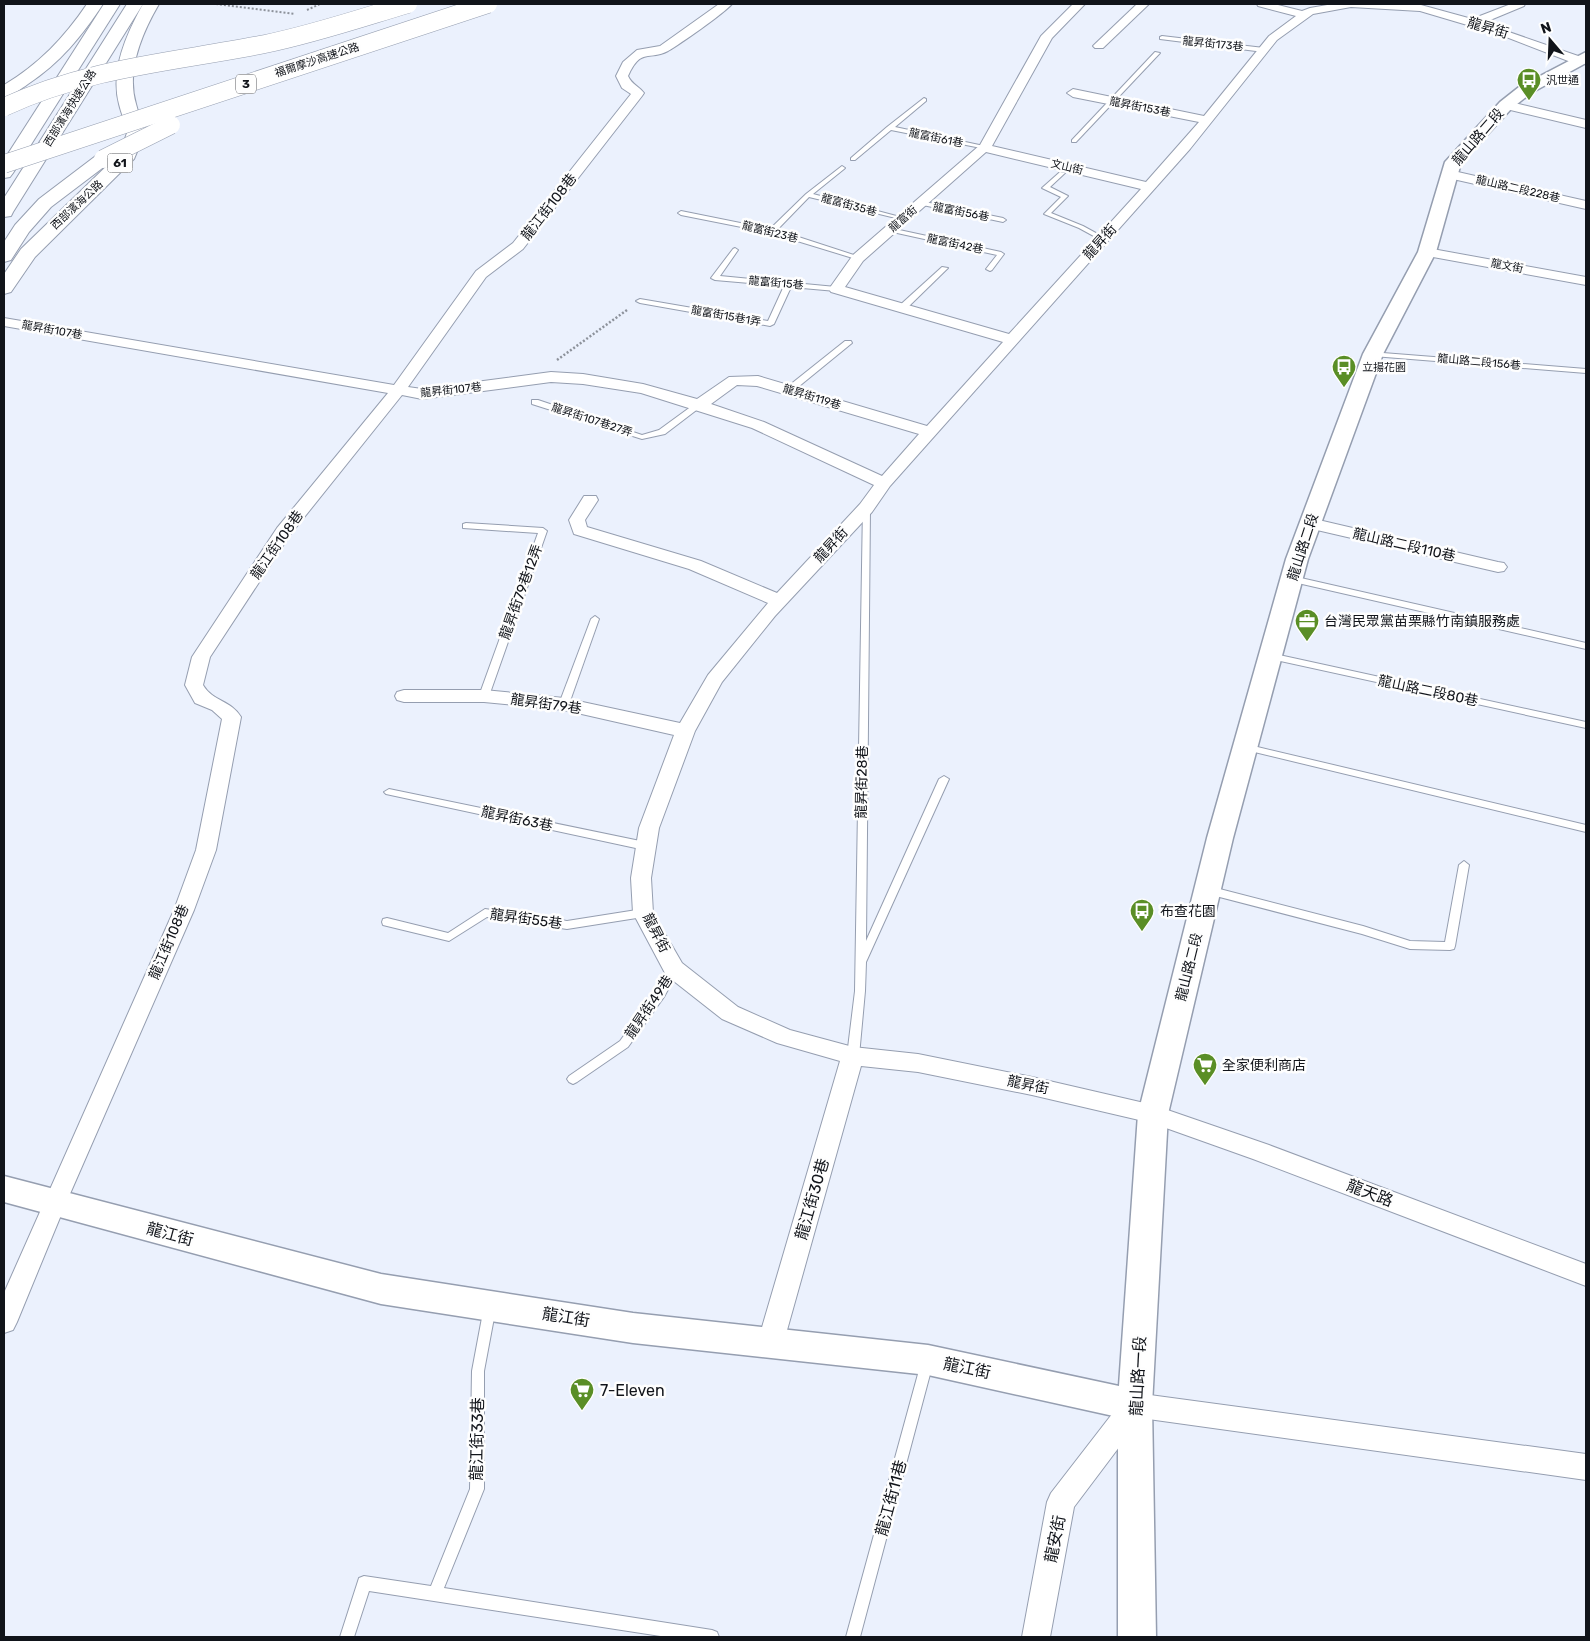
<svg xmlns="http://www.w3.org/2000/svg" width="1590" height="1641" font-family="Rubik,'Noto Sans TC',sans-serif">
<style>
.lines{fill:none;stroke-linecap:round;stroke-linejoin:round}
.service-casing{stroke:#959eb0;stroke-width:2}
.minor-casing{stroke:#959eb0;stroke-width:2}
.tertiary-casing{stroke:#959eb0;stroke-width:3}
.primary-casing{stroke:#959eb0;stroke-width:2}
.trunk-casing{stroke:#959eb0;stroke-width:2}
.motorway-casing{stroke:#959eb0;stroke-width:2}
.path-far1{stroke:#8d929b;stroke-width:2;stroke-dasharray:2 2;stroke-linecap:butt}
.path{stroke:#8d929b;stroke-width:2.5;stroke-dasharray:2 2;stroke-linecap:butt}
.service{fill:#fff;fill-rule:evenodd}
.minor{fill:#fff;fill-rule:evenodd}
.tertiary{fill:#fff;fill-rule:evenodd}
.primary{fill:#fff;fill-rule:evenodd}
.trunk{fill:#fff;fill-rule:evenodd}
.motorway{fill:#fff;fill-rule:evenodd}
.motorway-bridge-casing{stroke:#959eb0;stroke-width:19;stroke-linecap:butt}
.motorway-bridge{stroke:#fff;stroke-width:18}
.labels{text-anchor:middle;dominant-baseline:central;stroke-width:5;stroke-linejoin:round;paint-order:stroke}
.far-street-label{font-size:11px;fill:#11141a;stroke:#fefefe}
.far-poi-label{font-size:11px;fill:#11141a;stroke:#fefefe;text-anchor:start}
.shield{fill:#fefefe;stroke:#585a5e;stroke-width:1}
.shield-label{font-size:12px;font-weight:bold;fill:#11141a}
.street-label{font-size:14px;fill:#11141a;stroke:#fefefe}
.poi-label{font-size:14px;fill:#11141a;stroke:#fefefe;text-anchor:start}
.near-street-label{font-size:16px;fill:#11141a;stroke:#fefefe}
.near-poi-label{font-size:16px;fill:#11141a;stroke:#fefefe;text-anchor:start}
</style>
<rect width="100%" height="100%" fill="#ebf1fd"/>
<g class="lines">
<defs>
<g id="service">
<polygon points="1162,36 1264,48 1267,50 1264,52 1160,39 1160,37"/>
<polygon points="1155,52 1160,53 1076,142 1072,142 1072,140"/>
<polygon points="924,98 926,99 926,101 895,127 984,146 986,147 986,149 891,130 855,160 851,160 851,158 887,127"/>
<polygon points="842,166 845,168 844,169 813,194 904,218 904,220 809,197 777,230 860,257 860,259 856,259 771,233 681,215 678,213 681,211 770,229 806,194"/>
<polygon points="1060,172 1065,173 1050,187 1068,196 1051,213 1083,226 1105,238 1105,240 1101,240 1079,228 1044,214 1061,197 1042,188"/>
<polygon points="920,201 1003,218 1006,220 1003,222 918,204 918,202"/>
<polygon points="890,228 1001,252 1004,254 992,270 990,271 986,269 997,255 888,231 887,230"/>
<polygon points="735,248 738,250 720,276 836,287 840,289 836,291 791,287 774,324 770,326 640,303 636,301 640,299 768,321 784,286 715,280 711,278 733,249"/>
<polygon points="942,267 948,268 905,310 899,310 899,306"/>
<polygon points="845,341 851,341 852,343 792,392 786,392 786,388"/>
<polygon points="1370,352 1586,369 1586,373 1373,356 1370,356"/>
<polygon points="532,400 538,400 642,435 659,430 696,403 702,403 703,405 665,434 642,439 532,404"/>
<polygon points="863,506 866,506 870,508 866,941 939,779 944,776 949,779 866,962 865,991 859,1056 857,1059 853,1060 849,1059 847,1056 855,991"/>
<polygon points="466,523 543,528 547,531 489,696 484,699 479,696 538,533 463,528 463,524"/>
<polygon points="1292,576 1586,643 1586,649 1289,581 1288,579 1289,577"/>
<polygon points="595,616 599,619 569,704 564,707 561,706 559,704 591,619"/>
<polygon points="1270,653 1586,722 1586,728 1267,658 1265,656"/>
<polygon points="1245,744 1586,825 1586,832 1242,749 1240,747 1242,745"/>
<polygon points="389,789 645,842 650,846 645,850 386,794 384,792"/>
<polygon points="1464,861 1469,865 1455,946 1454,949 1450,950 1410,949 1362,934 1208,894 1204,893 1203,890 1204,887 1208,886 1363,926 1410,941 1445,942 1459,865"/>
<polygon points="485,909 567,921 643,909 647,910 648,913 647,916 643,917 567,929 487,917 449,941 387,926 383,925 382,922 383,919 387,918 448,933"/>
<polygon points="674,965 678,966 679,969 664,997 628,1047 577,1082 573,1084 569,1082 567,1079 569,1076 620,1041 656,991 670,966"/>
<polygon points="490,1301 494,1303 496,1307 484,1371 484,1489 444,1588 712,1630 717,1632 719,1637 667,1637 369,1591 354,1637 340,1637 359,1578 364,1576 431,1586 470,1489 472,1371 484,1307 486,1303"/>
<polygon points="927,1357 932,1359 933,1363 860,1637 846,1637 921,1363 922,1359"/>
</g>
<g id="minor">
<path d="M719,4H732C723,14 680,44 668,51C649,61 641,47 628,76C632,85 639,86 644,93L642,96L523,249L486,277L408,387L422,389L551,372L583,374L643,384L697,399L729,377L758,376L927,426L1003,342L831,292L829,289L853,255L980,145L1041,36L1073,4H1085L1052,38L992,146L1146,182L1199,122L1073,97L1067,93L1073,89L1204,116L1269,36L1296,16L1258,6L1257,4H1274L1302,11L1310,8L1333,4L1421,5L1472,19L1511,4H1525L1524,6L1483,23L1584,58L1586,61L1584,64H1576L1501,35L1420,11L1351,7L1313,14L1277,40L1190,149L890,486L872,512L775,616L722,682L695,731L659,828L651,878L653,913L682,963L738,1007L790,1030L853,1047L918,1054L1032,1077L1153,1105L1269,1145L1586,1264V1286L1253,1159L1152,1123L1032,1095L918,1072L861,1066L784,1341L780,1349L771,1353L762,1349L758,1341L840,1061L777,1043L722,1019L666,975L633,913L631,878L639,828L674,735L564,710L484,702H404L397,700L395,696L397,692L404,690H484L564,698L680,723L708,675L768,603L689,569L574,534L569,520L584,496H596L598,500L585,520L587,527L701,561L777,593L860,504L874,485L752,428L641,393L583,384L551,382L422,399L402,395L290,535L210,657L203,685C213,702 231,700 241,717L216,850L194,910L66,1203L17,1322L13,1330L4,1333V1293L174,910L196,850L222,719L212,710L195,703L185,685L192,657L277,528L388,393L4,326V318L394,385L476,271L513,243L631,94L622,88L616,76L623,62L637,50L660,46ZM986,152L1141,189L1009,334L845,287L863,261ZM737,385L757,386L919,434L882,476L764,422L711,404Z"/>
<polygon points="1137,4 1149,4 1103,48 1095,48 1093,46 1095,44"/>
<polygon points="1506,101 1586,120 1586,128 1502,108 1500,105"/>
<polygon points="1449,170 1586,201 1586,209 1444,177 1442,174 1444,171"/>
<polygon points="1427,248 1586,277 1586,285 1422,255 1420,252 1422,249"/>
<polygon points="1310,518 1498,562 1504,563 1507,567 1504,571 1498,572 1304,527 1302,523 1304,519"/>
<polygon points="1135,1393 1586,1454 1586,1480 1141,1418 1074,1507 1050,1637 1022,1637 1047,1502 1051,1493 1126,1396"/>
</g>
<polygon id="tertiary" points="1586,52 1586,63 1531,93 1512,108 1461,163 1436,252 1383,354 1308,559 1233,838 1168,1114 1152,1405 1156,1637 1118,1637 1118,1417 928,1375 633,1343 381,1304 4,1202 4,1176 381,1274 633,1313 928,1345 1119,1386 1138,1114 1207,838 1286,559 1363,354 1418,252 1445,162 1500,102 1519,87"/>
<g id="primary">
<path d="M87,4H103C82,36 60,63 28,84C21,89 13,95 4,97V85C39,64 64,38 87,4Z"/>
<path d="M143,4H159C142,33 126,71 136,104C138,113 142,122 146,130L134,159L35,257L11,292L4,294V274L21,249L120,153L128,130C125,122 121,113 119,104C110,70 127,33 143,4Z"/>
</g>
<g id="trunk">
<polygon points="104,4 120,4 13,173 10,177 4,178 4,160"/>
<polygon points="127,4 143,4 13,212 11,216 4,217 4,198"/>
</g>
<polygon id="motorway" points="103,154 109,155 112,159 109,163 51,207 29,232 11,260 4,262 4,242 15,225 39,199 97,155"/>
</defs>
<use href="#service" class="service-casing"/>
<use href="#minor" class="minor-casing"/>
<use href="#tertiary" class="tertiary-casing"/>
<use href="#primary" class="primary-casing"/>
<use href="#trunk" class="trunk-casing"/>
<use href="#motorway" class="motorway-casing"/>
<g class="path-far1">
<polyline points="216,4 295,14"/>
<polyline points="307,10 320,4"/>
</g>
<polyline class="path" points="557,360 627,310"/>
<use href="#service" class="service"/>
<use href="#minor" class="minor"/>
<use href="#tertiary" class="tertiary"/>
<use href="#primary" class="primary"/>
<use href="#trunk" class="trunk"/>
<use href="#motorway" class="motorway"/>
<defs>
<g id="motorway-bridge">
<path d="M4,107C90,67 174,62 265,44C314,34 361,18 408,4"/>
<polyline points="103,159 171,125"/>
<polyline points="4,164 488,4"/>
</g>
</defs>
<use href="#motorway-bridge" class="motorway-bridge-casing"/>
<use href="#motorway-bridge" class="motorway-bridge"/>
</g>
<defs>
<symbol id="bus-pin" viewBox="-11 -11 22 30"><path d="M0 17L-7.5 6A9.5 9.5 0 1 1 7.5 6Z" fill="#5a8e26" stroke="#fefefe"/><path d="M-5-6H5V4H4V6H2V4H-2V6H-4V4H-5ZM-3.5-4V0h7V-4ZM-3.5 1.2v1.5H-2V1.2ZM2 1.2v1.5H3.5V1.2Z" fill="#fff"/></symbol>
<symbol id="office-pin" viewBox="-11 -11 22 30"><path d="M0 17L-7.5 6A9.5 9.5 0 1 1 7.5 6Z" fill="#5a8e26" stroke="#fefefe"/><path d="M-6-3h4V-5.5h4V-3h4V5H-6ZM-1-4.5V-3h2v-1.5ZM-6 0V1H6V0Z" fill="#fff"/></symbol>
<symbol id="supermarket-pin" viewBox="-11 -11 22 30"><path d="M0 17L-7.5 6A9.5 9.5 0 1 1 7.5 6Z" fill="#5a8e26" stroke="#fefefe"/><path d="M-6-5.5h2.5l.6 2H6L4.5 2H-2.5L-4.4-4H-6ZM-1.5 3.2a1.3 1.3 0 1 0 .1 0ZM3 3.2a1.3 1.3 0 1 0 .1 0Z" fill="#fff"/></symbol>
</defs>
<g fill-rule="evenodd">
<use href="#bus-pin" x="1515" y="66" width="28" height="38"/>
<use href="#bus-pin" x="1330" y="353" width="28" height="38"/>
<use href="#office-pin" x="1293" y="607" width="28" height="38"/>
<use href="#bus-pin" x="1128" y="897" width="28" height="38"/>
<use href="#supermarket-pin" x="1191" y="1051" width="28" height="38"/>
<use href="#supermarket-pin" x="568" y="1376" width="28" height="38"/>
</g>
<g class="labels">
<g class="far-street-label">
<text transform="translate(1213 44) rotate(6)">龍昇街173巷</text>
<text transform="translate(317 60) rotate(-18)">福爾摩沙高速公路</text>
<text transform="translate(1140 107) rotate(11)">龍昇街153巷</text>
<text transform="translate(70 108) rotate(-58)">西部濱海快速公路</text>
<text transform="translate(936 138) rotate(12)">龍富街61巷</text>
<text transform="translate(1067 167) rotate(13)">文山街</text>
<text transform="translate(1518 189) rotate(13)">龍山路二段228巷</text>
<text transform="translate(77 205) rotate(-43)">西部濱海公路</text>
<text transform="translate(849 205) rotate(15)">龍富街35巷</text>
<text transform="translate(961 212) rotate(11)">龍富街56巷</text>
<text transform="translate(903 219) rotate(-41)">龍富街</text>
<text transform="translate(770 232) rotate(14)">龍富街23巷</text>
<text transform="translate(955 244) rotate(12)">龍富街42巷</text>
<text transform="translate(1507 266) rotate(10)">龍文街</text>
<text transform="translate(776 283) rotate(5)">龍富街15巷</text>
<text transform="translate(726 316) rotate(10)">龍富街15巷1弄</text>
<text transform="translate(52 330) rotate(10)">龍昇街107巷</text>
<text transform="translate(1479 362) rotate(5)">龍山路二段156巷</text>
<text transform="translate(451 390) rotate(-6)">龍昇街107巷</text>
<text transform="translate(812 397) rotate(17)">龍昇街119巷</text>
<text transform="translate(592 420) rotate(18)">龍昇街107巷27弄</text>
</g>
<g class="far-poi-label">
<text x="1546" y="80">汎世通</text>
<text x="1362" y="367">立揚花園</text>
</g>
<g class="shield">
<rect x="236" y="74.5" width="20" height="19" rx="4"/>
<rect x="107.5" y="153.5" width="25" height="19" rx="4"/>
</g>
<g class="shield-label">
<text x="246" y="84">3</text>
<text x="120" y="163">61</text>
</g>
<g class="street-label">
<text transform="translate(1488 28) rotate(17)">龍昇街</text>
<text transform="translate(1478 137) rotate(-49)">龍山路二段</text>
<text transform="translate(549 207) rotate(-52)">龍江街108巷</text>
<text transform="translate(1100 242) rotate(-48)">龍昇街</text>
<text transform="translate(277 545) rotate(-55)">龍江街108巷</text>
<text transform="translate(831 545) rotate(-47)">龍昇街</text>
<text transform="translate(1404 545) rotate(13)">龍山路二段110巷</text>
<text transform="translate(1303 547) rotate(-72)">龍山路二段</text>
<text transform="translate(521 592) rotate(-70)">龍昇街79巷12弄</text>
<text transform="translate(1428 691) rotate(12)">龍山路二段80巷</text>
<text transform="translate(546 704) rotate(8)">龍昇街79巷</text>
<text transform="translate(862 782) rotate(-89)">龍昇街28巷</text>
<text transform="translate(517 819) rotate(12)">龍昇街63巷</text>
<text transform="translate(526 919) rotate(8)">龍昇街55巷</text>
<text transform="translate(656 933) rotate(63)">龍昇街</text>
<text transform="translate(169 942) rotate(-67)">龍江街108巷</text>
<text transform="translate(1189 967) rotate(-76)">龍山路二段</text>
<text transform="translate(649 1007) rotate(-56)">龍昇街49巷</text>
<text transform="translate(1028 1085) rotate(12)">龍昇街</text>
</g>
<g class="poi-label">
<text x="1324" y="621">台灣民眾黨苗栗縣竹南鎮服務處</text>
<text x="1160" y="911">布查花園</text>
<text x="1222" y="1065">全家便利商店</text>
</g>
<g class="near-street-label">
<text transform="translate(1370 1193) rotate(21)">龍天路</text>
<text transform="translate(812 1199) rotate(-74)">龍江街30巷</text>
<text transform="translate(170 1234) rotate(15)">龍江街</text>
<text transform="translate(566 1317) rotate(9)">龍江街</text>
<text transform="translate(967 1368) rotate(12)">龍江街</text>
<text transform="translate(1138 1376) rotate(-87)">龍山路一段</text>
<text transform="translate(477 1439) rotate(-89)">龍江街33巷</text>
<text transform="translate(891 1498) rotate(-75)">龍江街11巷</text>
<text transform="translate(1055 1539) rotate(-79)">龍安街</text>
</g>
<g class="near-poi-label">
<text x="600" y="1390">7-Eleven</text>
</g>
</g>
<rect width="1590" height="1641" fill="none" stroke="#11141a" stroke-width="10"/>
<g transform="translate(1550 40) rotate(341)" stroke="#fefefe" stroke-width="4" paint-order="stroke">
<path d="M0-4L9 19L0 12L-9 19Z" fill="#11141a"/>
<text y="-8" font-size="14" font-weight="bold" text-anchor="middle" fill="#11141a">N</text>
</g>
</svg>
